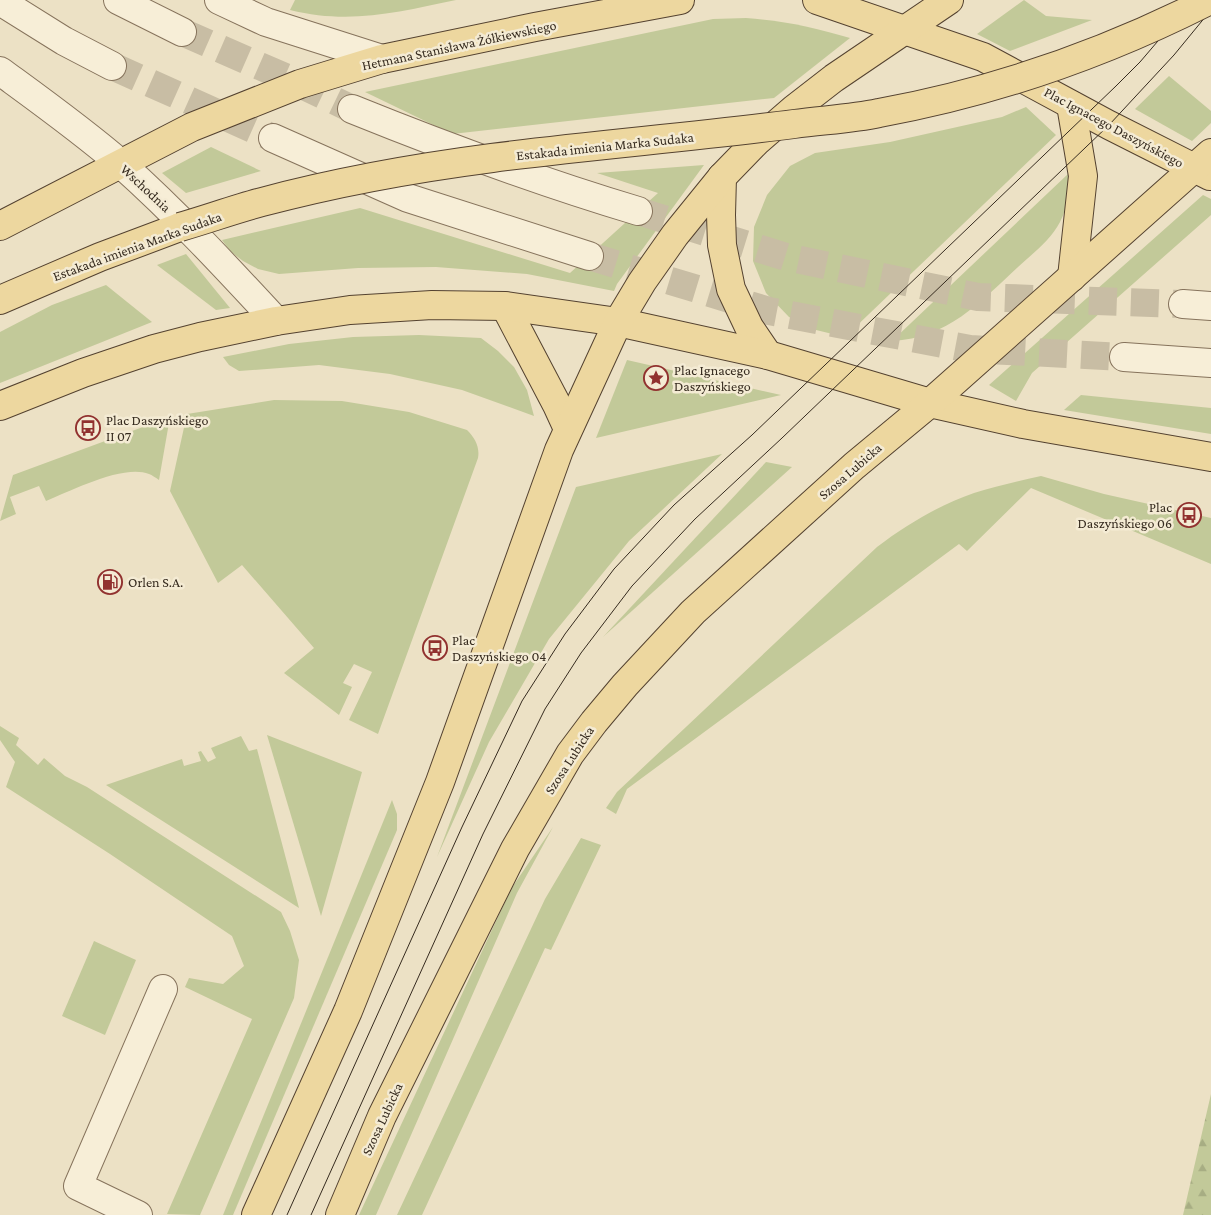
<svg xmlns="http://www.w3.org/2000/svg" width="1211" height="1215" font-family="'Crimson Pro',serif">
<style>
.green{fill:#c2c999}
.forest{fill:url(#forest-firs)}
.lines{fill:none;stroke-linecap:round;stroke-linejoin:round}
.tertiary-tunnel{stroke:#c8bda4;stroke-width:28;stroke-dasharray:28 14;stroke-linecap:butt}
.minor-casing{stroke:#86735c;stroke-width:30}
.tertiary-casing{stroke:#86735c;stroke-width:30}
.primary-casing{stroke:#544230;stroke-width:30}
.minor{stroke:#f7eed7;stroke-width:28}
.tertiary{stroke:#f7eed7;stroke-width:28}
.primary{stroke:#edd79f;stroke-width:28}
.tram{stroke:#362b1f;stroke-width:1}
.primary-bridge-casing{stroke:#544230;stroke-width:30;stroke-linecap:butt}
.primary-bridge{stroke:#edd79f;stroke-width:28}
.labels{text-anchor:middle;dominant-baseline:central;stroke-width:5;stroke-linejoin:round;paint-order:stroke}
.street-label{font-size:14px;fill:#362b1f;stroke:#f4ebd4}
.poi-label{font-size:14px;fill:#362b1f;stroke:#f4ebd4;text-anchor:start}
</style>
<defs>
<pattern id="forest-firs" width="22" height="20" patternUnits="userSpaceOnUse" patternTransform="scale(1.25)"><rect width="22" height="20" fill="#c2c999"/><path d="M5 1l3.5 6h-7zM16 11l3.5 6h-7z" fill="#a7ad83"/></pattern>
</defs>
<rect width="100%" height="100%" fill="#ece1c5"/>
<g class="green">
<path d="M295,0H456C398,12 350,25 290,10Z"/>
<polygon points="1024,0 1046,16 1092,20 1010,51 977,34"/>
<path d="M746,18C785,21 813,27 850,38L774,98L452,134L365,92L713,19Z"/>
<polygon points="1169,76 1211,111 1211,123 1192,141 1135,109"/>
<polygon points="1026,107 1056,135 845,337 816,330 789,317 766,293 753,261 754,227 767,195 790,166 815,153 890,142 1002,117"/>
<polygon points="211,147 261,171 186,193 162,173"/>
<polygon points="704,165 617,284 614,291 527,274 436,267 358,268 279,274 258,269 243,261 230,251 222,240 360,208 570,273 658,193 597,173"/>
<path d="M1068,174C1068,191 1068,207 1060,222C1050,241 1033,253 1018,267C979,303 948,338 892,341Z"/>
<polygon points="1203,195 1211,199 1211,215 1032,373 1016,401 989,385"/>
<polygon points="186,254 230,308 216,310 157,265"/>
<polygon points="106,285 152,322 0,383 0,332 52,305"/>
<polygon points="419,335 481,338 498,351 514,367 527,390 534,416 462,390 390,374 319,365 239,371 229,365 223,357 289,344 353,337"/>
<polygon points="627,360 781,395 596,438"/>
<polygon points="1081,395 1211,408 1211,434 1064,410"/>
<path d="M274,400L342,401L409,412L467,430C475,438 480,447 478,458L378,734L349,720L372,672L354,664L343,683L352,687L339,715L284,673L314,648L242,565L218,583L170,491L187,414Z"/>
<path d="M170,417L159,480C156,478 152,475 149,474C123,464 71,491 46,501L39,486L10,497L16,514L0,521L13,475Z"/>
<polygon points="722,454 629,541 549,639 489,742 437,857 576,487"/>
<polygon points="766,462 792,467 603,637"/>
<path d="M1041,476L1104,494L1211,518V564L1031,488L967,551L959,544L627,789L616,814L606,808L617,792L877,547C906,525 939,505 974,493C996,486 1019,481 1041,476Z"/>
<polygon points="0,726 19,738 16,745 38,765 44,758 65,776 87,787 281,912 290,931 299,960 294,998 200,1215 167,1214 252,1019 185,987 189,978 223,984 244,966 232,936 110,854 6,787 15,762 0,740"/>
<polygon points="267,735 362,772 321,916"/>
<polygon points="241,736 249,751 257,749 299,908 106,785 182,759 184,766 201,761 198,752 201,751 208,762 216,758 211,748"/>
<polygon points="392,800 397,814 397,830 233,1215 223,1215"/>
<polygon points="553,827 517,893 376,1215 359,1215 511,889"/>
<polygon points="581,838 601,845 551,950 545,948 422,1215 397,1215 545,899"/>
<polygon points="94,941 136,960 105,1035 62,1016"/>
</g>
<polygon class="forest" points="1211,1094 1211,1215 1183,1215"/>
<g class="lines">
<g class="tertiary-tunnel">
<polyline points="182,32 287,78 352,109"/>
<polyline points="112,66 273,138"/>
<polyline points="638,211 786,257 978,297 1183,304"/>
<polyline points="589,256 769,311 970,349 1124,357"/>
</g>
<defs>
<polyline id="minor" points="138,1215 78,1186 163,989"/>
<g id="tertiary">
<polyline points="118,0 182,32"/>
<polyline points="219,0 266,22 382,59"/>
<polyline points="0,1 64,41 112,66"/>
<path d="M0,71C41,101 83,131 121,164C176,213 226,267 276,321"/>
<path d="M352,109C446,147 541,182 638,211"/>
<polyline points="273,138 408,198 589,256"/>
<polyline points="1183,304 1211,306"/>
<polyline points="1124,357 1211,363"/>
</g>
<g id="primary">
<polyline points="817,0 983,57 1109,125 1210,176"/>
<polyline points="1071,105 1083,176 1072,277"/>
<polyline points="722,177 721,215 722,245 731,289 749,327 768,355"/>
<polyline points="0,226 192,127 300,84 382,59 535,27 680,0"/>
<polyline points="0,300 100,257 180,227"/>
<polyline points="505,306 557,405 568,429"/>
<polyline points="0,406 83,373 154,349 200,337 276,321 350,310 432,305 505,306 618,322 768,355 930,403 1023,424 1211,457"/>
<polyline points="256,1215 348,1011 440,782 559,450 618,322 642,282 675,235 722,177 756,142 794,109 834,78 949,0"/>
<polyline points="340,1215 382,1116 515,849 570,754 594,722 625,685 693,612 854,466 930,403 1211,153"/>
</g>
</defs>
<use href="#minor" class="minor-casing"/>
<use href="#tertiary" class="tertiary-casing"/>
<use href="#primary" class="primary-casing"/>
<use href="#minor" class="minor"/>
<use href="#tertiary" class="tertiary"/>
<use href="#primary" class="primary"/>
<g class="tram">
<polyline points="287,1215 462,827 522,701 565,634 614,569 674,505 752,435 1116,86 1140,62 1193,0"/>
<polyline points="311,1215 483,834 545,709 581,653 632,586 695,519 782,438 1109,125 1174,55 1211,10"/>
</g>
<defs>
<path id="primary-bridge" d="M180,227C208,219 235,209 262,202C337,182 415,168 492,158C592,145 694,137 794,124C822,120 851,119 879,113C994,92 1106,53 1210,0"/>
</defs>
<use href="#primary-bridge" class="primary-bridge-casing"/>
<use href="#primary-bridge" class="primary-bridge"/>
</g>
<defs>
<symbol id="sight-ring" viewBox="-11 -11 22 22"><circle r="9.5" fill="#f4ebd4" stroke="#91312f" stroke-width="1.5"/><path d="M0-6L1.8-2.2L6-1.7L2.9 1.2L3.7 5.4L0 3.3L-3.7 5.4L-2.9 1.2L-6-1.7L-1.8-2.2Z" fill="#91312f"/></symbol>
<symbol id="bus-ring" viewBox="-11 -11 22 22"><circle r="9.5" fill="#f4ebd4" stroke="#91312f" stroke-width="1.5"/><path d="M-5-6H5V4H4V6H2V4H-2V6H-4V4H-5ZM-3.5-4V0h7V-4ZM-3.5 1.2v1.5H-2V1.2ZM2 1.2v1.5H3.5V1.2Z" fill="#91312f"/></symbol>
<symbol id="fuel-ring" viewBox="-11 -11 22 22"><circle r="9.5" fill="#f4ebd4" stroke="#91312f" stroke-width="1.5"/><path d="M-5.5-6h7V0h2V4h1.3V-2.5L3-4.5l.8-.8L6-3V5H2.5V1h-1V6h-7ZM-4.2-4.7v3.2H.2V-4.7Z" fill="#91312f"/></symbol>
</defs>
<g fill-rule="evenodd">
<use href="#sight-ring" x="642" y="364" width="28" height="28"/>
<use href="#bus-ring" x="74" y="414" width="28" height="28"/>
<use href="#bus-ring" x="1175" y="501" width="28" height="28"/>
<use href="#fuel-ring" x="96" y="568" width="28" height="28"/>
<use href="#bus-ring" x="421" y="634" width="28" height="28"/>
</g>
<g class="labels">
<g class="street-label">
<text transform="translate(459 45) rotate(-12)">Hetmana Stanisława Żółkiewskiego</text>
<text transform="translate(1114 127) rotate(28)">Plac Ignacego Daszyńskiego</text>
<text transform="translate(605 146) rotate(-6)">Estakada imienia Marka Sudaka</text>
<text transform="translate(146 188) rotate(43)">Wschodnia</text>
<text transform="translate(137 246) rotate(-20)">Estakada imienia Marka Sudaka</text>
<text transform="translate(850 471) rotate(-41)">Szosa Lubicka</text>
<text transform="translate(569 760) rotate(-57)">Szosa Lubicka</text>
<text transform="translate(382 1119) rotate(-65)">Szosa Lubicka</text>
</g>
<g class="poi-label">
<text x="674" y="370">Plac Ignacego<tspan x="674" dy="16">Daszyńskiego</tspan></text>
<text x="106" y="420">Plac Daszyńskiego<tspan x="106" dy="16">II 07</tspan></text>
<text x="1172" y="507" text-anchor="end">Plac<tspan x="1172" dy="16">Daszyńskiego 06</tspan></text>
<text x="128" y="582">Orlen S.A.</text>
<text x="452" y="640">Plac<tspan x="452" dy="16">Daszyńskiego 04</tspan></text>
</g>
</g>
</svg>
